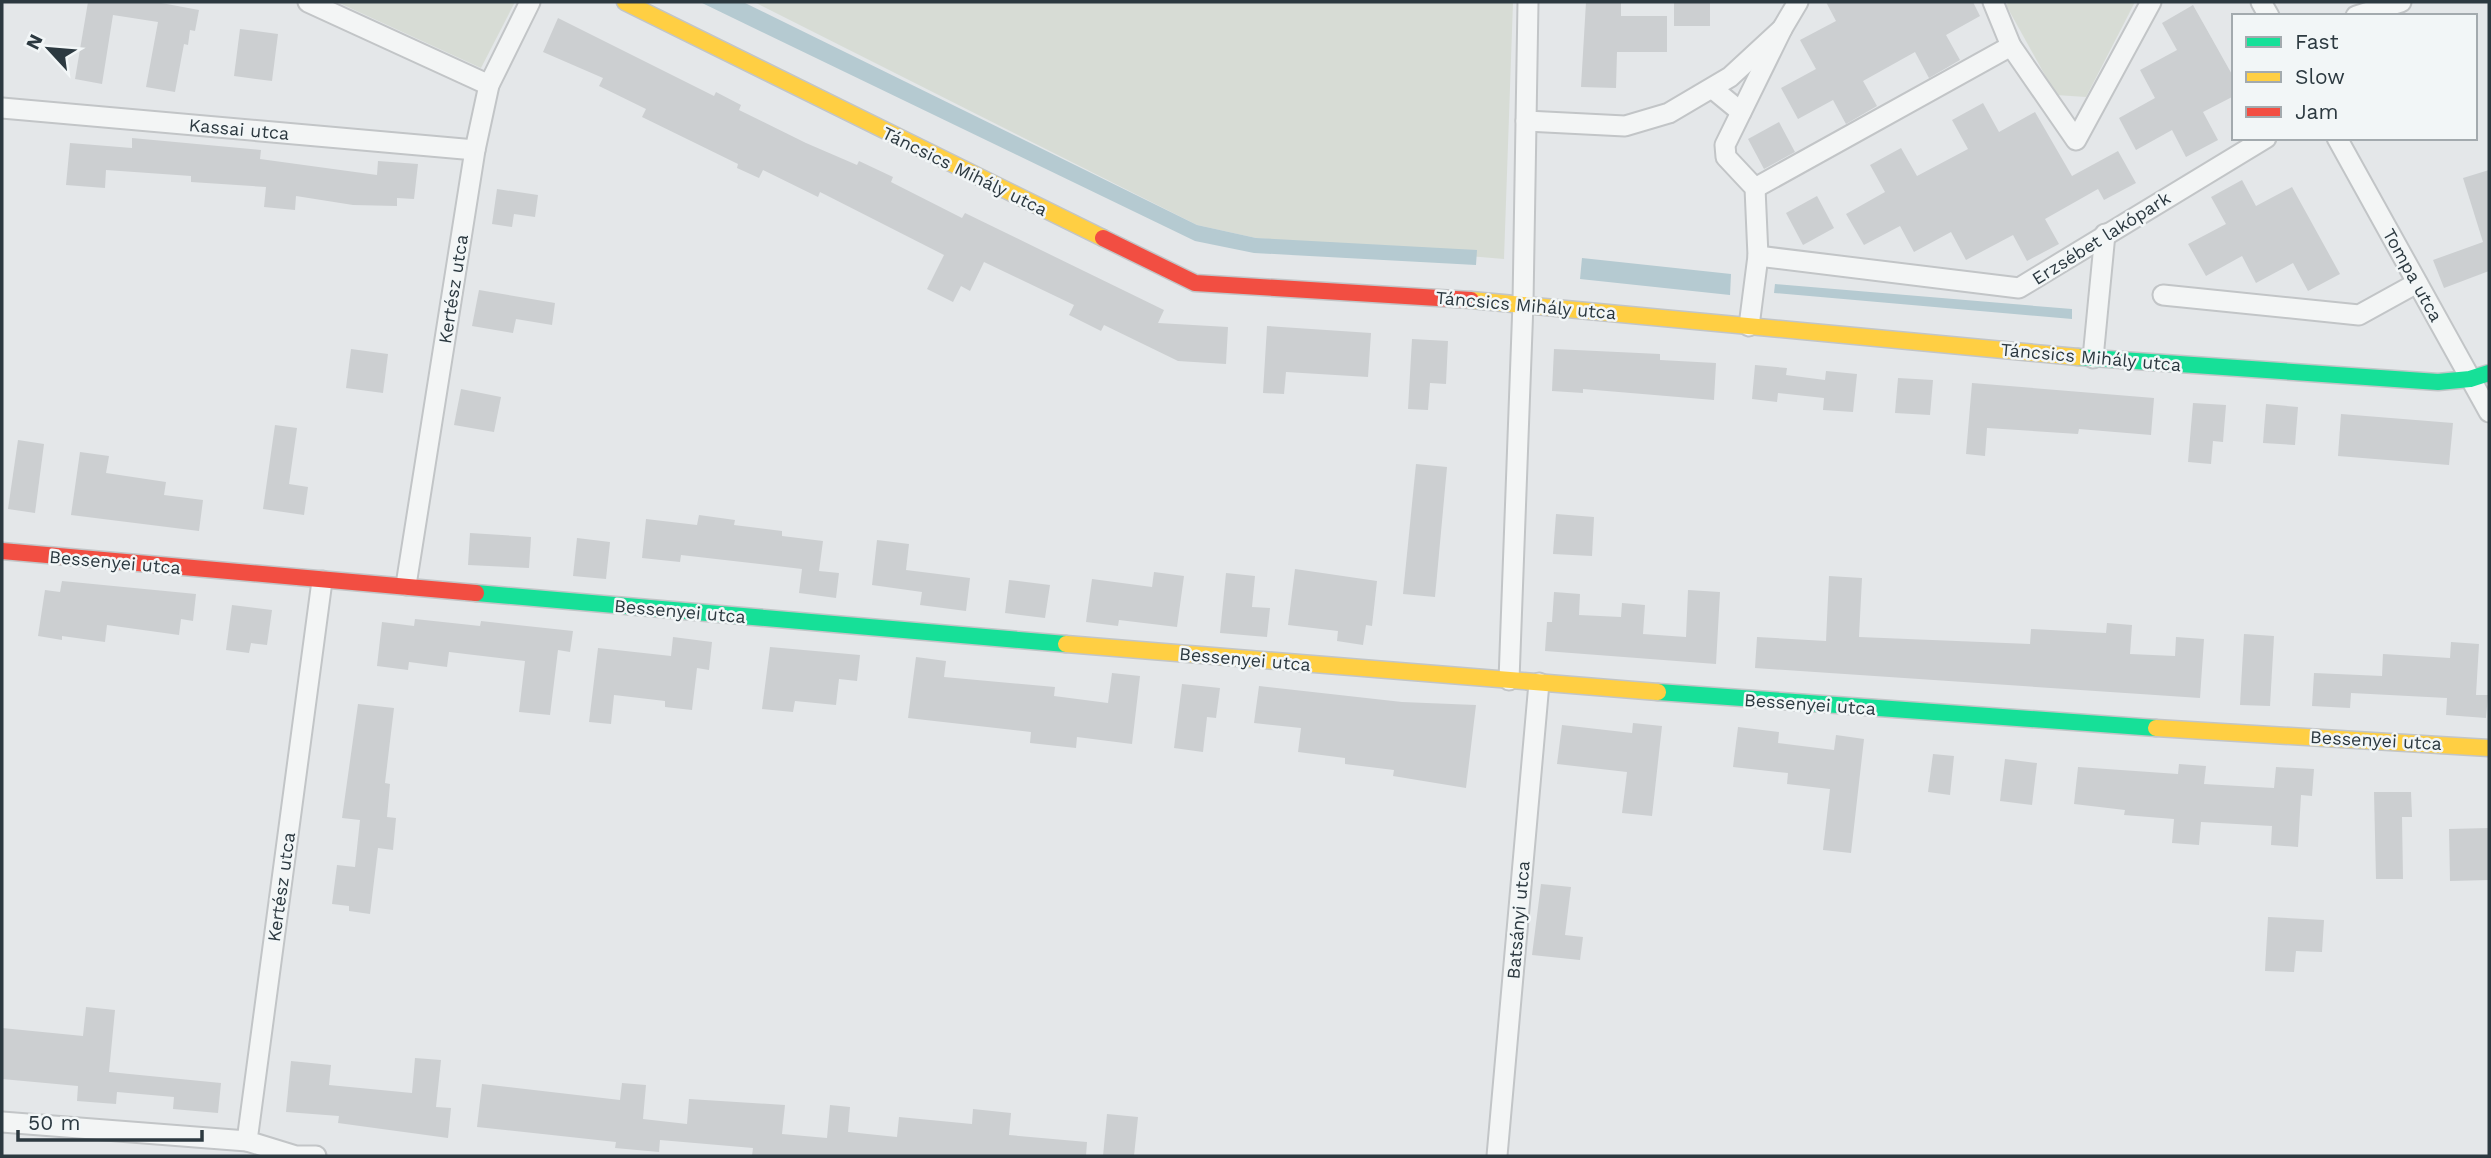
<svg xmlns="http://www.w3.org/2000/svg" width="2491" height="1158" font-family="'Work Sans',sans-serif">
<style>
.green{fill:#d7dcd5}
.water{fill:#b5cad1}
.building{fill:#cccfd1}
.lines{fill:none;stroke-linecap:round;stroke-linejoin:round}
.street-casing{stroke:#c2c5c7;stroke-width:23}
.fast-casing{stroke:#c2c5c7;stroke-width:19}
.slow-casing{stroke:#c2c5c7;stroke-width:19}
.jam-casing{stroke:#c2c5c7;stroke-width:19}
.street{stroke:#f3f5f5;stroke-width:19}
.fast{stroke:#16e098;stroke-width:16}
.slow{stroke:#ffcf43;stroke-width:16}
.jam{stroke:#f24e42;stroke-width:16}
.labels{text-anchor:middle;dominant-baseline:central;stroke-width:5;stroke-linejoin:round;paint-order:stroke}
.street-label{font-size:18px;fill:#2c3940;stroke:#f2f6f7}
</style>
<rect width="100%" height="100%" fill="#e4e7e9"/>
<g class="green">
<polygon points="337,2 515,2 481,68"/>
<polygon points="754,2 1513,2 1504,259 1256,238 1197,225"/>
<polygon points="2009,2 2135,2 2086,97 2056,95 2006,5"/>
</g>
<g class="water">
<polygon points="700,2 743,2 1197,225 1256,238 1477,250 1476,265 1254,253 1195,241"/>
<polygon points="1582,258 1731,274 1730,295 1580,279"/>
<polygon points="1775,284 2072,309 2072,319 1774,293"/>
</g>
<g class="building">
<polygon points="88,2 156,2 199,10 195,31 190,30 188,45 184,44 175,92 146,87 158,22 113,15 102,84 75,79"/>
<polygon points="1586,2 1621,2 1621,16 1667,16 1667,52 1617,52 1616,88 1581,87"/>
<rect x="1674" y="2" width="36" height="24"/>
<polygon points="1826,2 1973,2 1980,16 1946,35 1960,60 1929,78 1915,52 1863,81 1877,106 1846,124 1833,100 1798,119 1781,88 1816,69 1800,40 1836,21"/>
<polygon points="2193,5 2234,78 2234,96 2203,112 2218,140 2186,157 2172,130 2136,150 2119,118 2155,98 2140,70 2177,50 2162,23"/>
<polygon points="558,18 714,96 716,92 741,105 739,110 806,143 857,165 859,161 893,177 891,182 962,218 965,213 1164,310 1158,323 1228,327 1226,364 1178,361 1104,325 1101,331 1069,315 1074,305 984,262 970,291 961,286 953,302 927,289 944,255 820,192 818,197 763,170 759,178 737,168 738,164 642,117 646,109 599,86 603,78 543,52"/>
<polygon points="240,29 278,34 272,81 234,76"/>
<polygon points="1983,103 1999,132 2035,112 2072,176 2118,151 2136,183 2104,200 2098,189 2045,219 2059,244 2027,261 2013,235 1966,260 1951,232 1914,252 1900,226 1864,245 1846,214 1885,192 1870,165 1901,148 1917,176 1968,149 1952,120"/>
<polygon points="1779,122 1795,152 1764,169 1748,139"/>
<polygon points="132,138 261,150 260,159 377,175 378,161 418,164 414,199 397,198 397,206 353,205 296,196 295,210 264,207 266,187 191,182 191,176 106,170 105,188 66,185 70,143 132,148"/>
<polygon points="2489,170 2489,271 2444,288 2433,260 2483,242 2463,178"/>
<polygon points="2242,180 2256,206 2292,187 2340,274 2308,291 2293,263 2256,283 2242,256 2206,276 2188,244 2226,224 2211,197"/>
<polygon points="497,189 538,195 535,217 514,214 512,227 492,224"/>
<polygon points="1817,196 1834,228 1803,245 1786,213"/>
<polygon points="479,290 555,303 552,325 516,319 513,333 472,326"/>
<polygon points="1267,326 1371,333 1368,377 1286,372 1284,394 1263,393"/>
<polygon points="1412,339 1448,341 1446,384 1430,383 1428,410 1408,409"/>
<polygon points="351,349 388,354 383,393 346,388"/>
<polygon points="1554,349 1660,354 1660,360 1716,363 1714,400 1583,389 1583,393 1552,391"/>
<polygon points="1755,365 1787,368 1786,375 1825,380 1826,371 1857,374 1853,412 1823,410 1824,398 1778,393 1777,402 1752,399"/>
<polygon points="1898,378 1933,380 1930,415 1895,413"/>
<polygon points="1972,383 2154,398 2151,435 2079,429 2078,434 1987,428 1985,456 1966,454"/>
<polygon points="461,389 501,397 494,432 454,425"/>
<polygon points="2193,403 2226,405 2223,442 2213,441 2211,464 2188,462"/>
<polygon points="2266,404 2298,407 2295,445 2263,443"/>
<polygon points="2341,414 2453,423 2449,465 2338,456"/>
<polygon points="275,425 297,428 289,484 308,487 304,515 263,509"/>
<polygon points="18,440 44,444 35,513 8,509"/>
<polygon points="80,452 109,456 106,473 166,482 164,495 203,500 199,531 71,515"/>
<polygon points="1416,464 1447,467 1435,597 1403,594"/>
<polygon points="1556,514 1594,517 1592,556 1553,554"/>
<polygon points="699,515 735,520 734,525 782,531 782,536 823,541 819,571 839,573 836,598 799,593 802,569 681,555 680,562 642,558 646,519 697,525"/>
<polygon points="470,533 531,537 529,568 468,565"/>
<polygon points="577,538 610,542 606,579 573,576"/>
<polygon points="877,540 909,544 906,570 970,578 966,611 920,605 922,592 872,585"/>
<polygon points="1295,569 1377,581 1372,626 1366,625 1363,645 1337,641 1338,631 1288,625"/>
<polygon points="1154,572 1184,576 1177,627 1119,620 1118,626 1086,622 1092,579 1152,587"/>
<polygon points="1226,573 1255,576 1252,607 1270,608 1267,637 1220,633"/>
<polygon points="1829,576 1862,578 1859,637 2030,644 2031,629 2106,633 2107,623 2132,625 2130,654 2175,656 2176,637 2204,639 2200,698 1755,668 1757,637 1826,641"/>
<polygon points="1009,580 1050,585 1045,618 1005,613"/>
<polygon points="62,581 196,594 193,621 181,619 179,635 107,625 105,642 62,636 62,640 38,636 45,590 60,592"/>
<polygon points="1688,590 1720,592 1716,664 1545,651 1547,622 1552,622 1554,592 1580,594 1579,615 1621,617 1622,603 1645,605 1643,634 1686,637"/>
<polygon points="232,605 272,610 267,645 251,643 249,653 226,650"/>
<polygon points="415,619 480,626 481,621 573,631 570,652 558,650 550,715 519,712 525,661 449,652 447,667 409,662 408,670 377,666 382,622 414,626"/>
<polygon points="2244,634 2274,636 2270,706 2240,705"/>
<polygon points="673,637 712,642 709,670 697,668 692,710 665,707 665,701 614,695 611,724 589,722 598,648 671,656"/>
<polygon points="2451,642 2479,644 2476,695 2488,695 2486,718 2446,715 2447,698 2351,693 2350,708 2312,706 2314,673 2382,676 2383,654 2450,658"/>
<polygon points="770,647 860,655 857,681 839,679 836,705 795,701 793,712 762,709"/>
<polygon points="916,657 946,661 944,677 1055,687 1054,696 1108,703 1112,673 1140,676 1132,744 1077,737 1076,748 1030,743 1031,732 908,718"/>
<polygon points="1182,684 1220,688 1216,718 1207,717 1203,752 1174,748"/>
<polygon points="1259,686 1402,702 1476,705 1466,788 1393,776 1394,770 1345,764 1345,758 1298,752 1301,728 1254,723"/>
<polygon points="358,704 394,708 385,783 390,784 387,817 396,818 393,850 378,848 370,914 349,911 349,906 332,904 337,865 355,867 360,820 342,818"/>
<polygon points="1633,723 1662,726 1652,816 1622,813 1627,772 1557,764 1562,725 1632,733"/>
<polygon points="1738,727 1779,732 1778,743 1834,750 1836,735 1864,739 1851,853 1823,850 1830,789 1787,784 1788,773 1733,767"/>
<polygon points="1933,754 1954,756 1950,795 1928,792"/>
<polygon points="2005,759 2037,763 2032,805 2000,801"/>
<polygon points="2179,764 2206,766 2204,784 2274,788 2276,767 2314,769 2312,796 2301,795 2298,847 2271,845 2272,826 2201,822 2199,845 2172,843 2174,819 2124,815 2125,810 2074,804 2078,767 2178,774"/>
<polygon points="2374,792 2411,792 2412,817 2402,817 2403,879 2376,879"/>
<polygon points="2489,828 2489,880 2450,881 2449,829"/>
<polygon points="1541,884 1571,887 1565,935 1583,937 1580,960 1532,955"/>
<polygon points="2268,917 2324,920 2322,952 2296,951 2294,972 2265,971"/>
<polygon points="86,1007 115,1010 109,1072 221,1083 218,1113 173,1109 174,1097 117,1092 116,1104 77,1101 78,1086 2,1079 2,1028 83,1036"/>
<polygon points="415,1058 441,1060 436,1107 451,1108 448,1138 338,1123 339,1116 286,1112 291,1061 331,1065 329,1085 412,1093"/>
<polygon points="622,1083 646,1085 643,1119 687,1124 689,1099 785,1105 782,1134 827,1138 830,1105 850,1107 848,1132 897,1137 899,1117 972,1124 973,1109 1011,1113 1009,1135 1087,1142 1086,1156 752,1156 753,1148 660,1140 659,1152 615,1148 616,1142 477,1127 482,1084 620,1100"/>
<polygon points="1107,1114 1138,1117 1134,1156 1103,1156"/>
</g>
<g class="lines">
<defs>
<g id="street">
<polyline points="308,2 489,85"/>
<polyline points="1993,2 2011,46 2076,140 2151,2"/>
<polyline points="2261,2 2269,16"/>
<polyline points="2356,16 2401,2"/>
<polyline points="1713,89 1741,112"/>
<polyline points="2,108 475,150"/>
<polyline points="1526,121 1625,126 1669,113 1730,77 1782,29 1798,2"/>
<polyline points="2337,138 2489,412"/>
<polyline points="1755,188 2011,46"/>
<polyline points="1758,256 2019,288 2266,138"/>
<polyline points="2163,295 2359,315 2417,283"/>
<polyline points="1749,326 1758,256 1755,188 1726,157 1725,145 1782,29"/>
<polyline points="2093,358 2105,234"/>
<polyline points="406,585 475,150 489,85 530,2"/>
<polyline points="1509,680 1523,303 1528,2"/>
<polyline points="2,1122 247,1141"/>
<polyline points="316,1156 296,1156 247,1141 322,581"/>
<polyline points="1497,1156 1539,683"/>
</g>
<g id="fast">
<polyline points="2078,357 2438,382 2470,379 2489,373"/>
<polyline points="476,593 1066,644"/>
<polyline points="1658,692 2156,728"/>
</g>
<g id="slow">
<polyline points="625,2 1103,238"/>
<polyline points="1471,300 2078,357"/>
<polyline points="1066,644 1658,692"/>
<polyline points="2156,728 2489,748"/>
</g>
<g id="jam">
<polyline points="1103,238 1195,283 1471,300"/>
<polyline points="2,551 476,593"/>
</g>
</defs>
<use href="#street" class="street-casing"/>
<use href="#fast" class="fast-casing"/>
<use href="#slow" class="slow-casing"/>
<use href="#jam" class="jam-casing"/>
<use href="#street" class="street"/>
<use href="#fast" class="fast"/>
<use href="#slow" class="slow"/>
<use href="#jam" class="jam"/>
</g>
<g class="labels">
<g class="street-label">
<text transform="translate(239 129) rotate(5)">Kassai utca</text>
<text transform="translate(965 171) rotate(26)">Táncsics Mihály utca</text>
<text transform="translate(2101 238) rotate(-32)">Erzsébet lakópark</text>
<text transform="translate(2413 275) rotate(61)">Tompa utca</text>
<text transform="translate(453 289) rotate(-81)">Kertész utca</text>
<text transform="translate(1526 305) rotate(5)">Táncsics Mihály utca</text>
<text transform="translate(2091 357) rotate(5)">Táncsics Mihály utca</text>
<text transform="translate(115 562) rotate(5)">Bessenyei utca</text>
<text transform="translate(680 611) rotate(5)">Bessenyei utca</text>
<text transform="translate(1245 659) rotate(5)">Bessenyei utca</text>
<text transform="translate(1810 704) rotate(4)">Bessenyei utca</text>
<text transform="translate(2376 740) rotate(3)">Bessenyei utca</text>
<text transform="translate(281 887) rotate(-82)">Kertész utca</text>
<text transform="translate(1518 920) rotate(-85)">Batsányi utca</text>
</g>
</g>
<rect width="2491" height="1158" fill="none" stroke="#2c3940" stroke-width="7"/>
<rect x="2232" y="14" width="245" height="126" fill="#f2f6f7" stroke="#a3aaae" stroke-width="2"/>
<rect x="2246" y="37" width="35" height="10" fill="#16e098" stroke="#a3aaae" stroke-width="2"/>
<text x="2295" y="49" font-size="21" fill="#2c3940">Fast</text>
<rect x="2246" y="72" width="35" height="10" fill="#ffcf43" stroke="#a3aaae" stroke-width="2"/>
<text x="2295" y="84" font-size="21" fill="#2c3940">Slow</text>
<rect x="2246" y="107" width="35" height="10" fill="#f24e42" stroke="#a3aaae" stroke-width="2"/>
<text x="2295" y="119" font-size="21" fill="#2c3940">Jam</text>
<g transform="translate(49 49) rotate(296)" stroke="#f2f6f7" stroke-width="5" paint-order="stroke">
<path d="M0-5L12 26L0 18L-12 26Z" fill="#2c3940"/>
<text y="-10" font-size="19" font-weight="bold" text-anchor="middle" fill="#2c3940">N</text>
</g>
<path d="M18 1130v10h184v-10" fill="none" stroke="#2c3940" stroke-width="3.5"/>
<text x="28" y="1130" font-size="21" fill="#2c3940" stroke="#f2f6f7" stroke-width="5" paint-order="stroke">50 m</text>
</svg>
